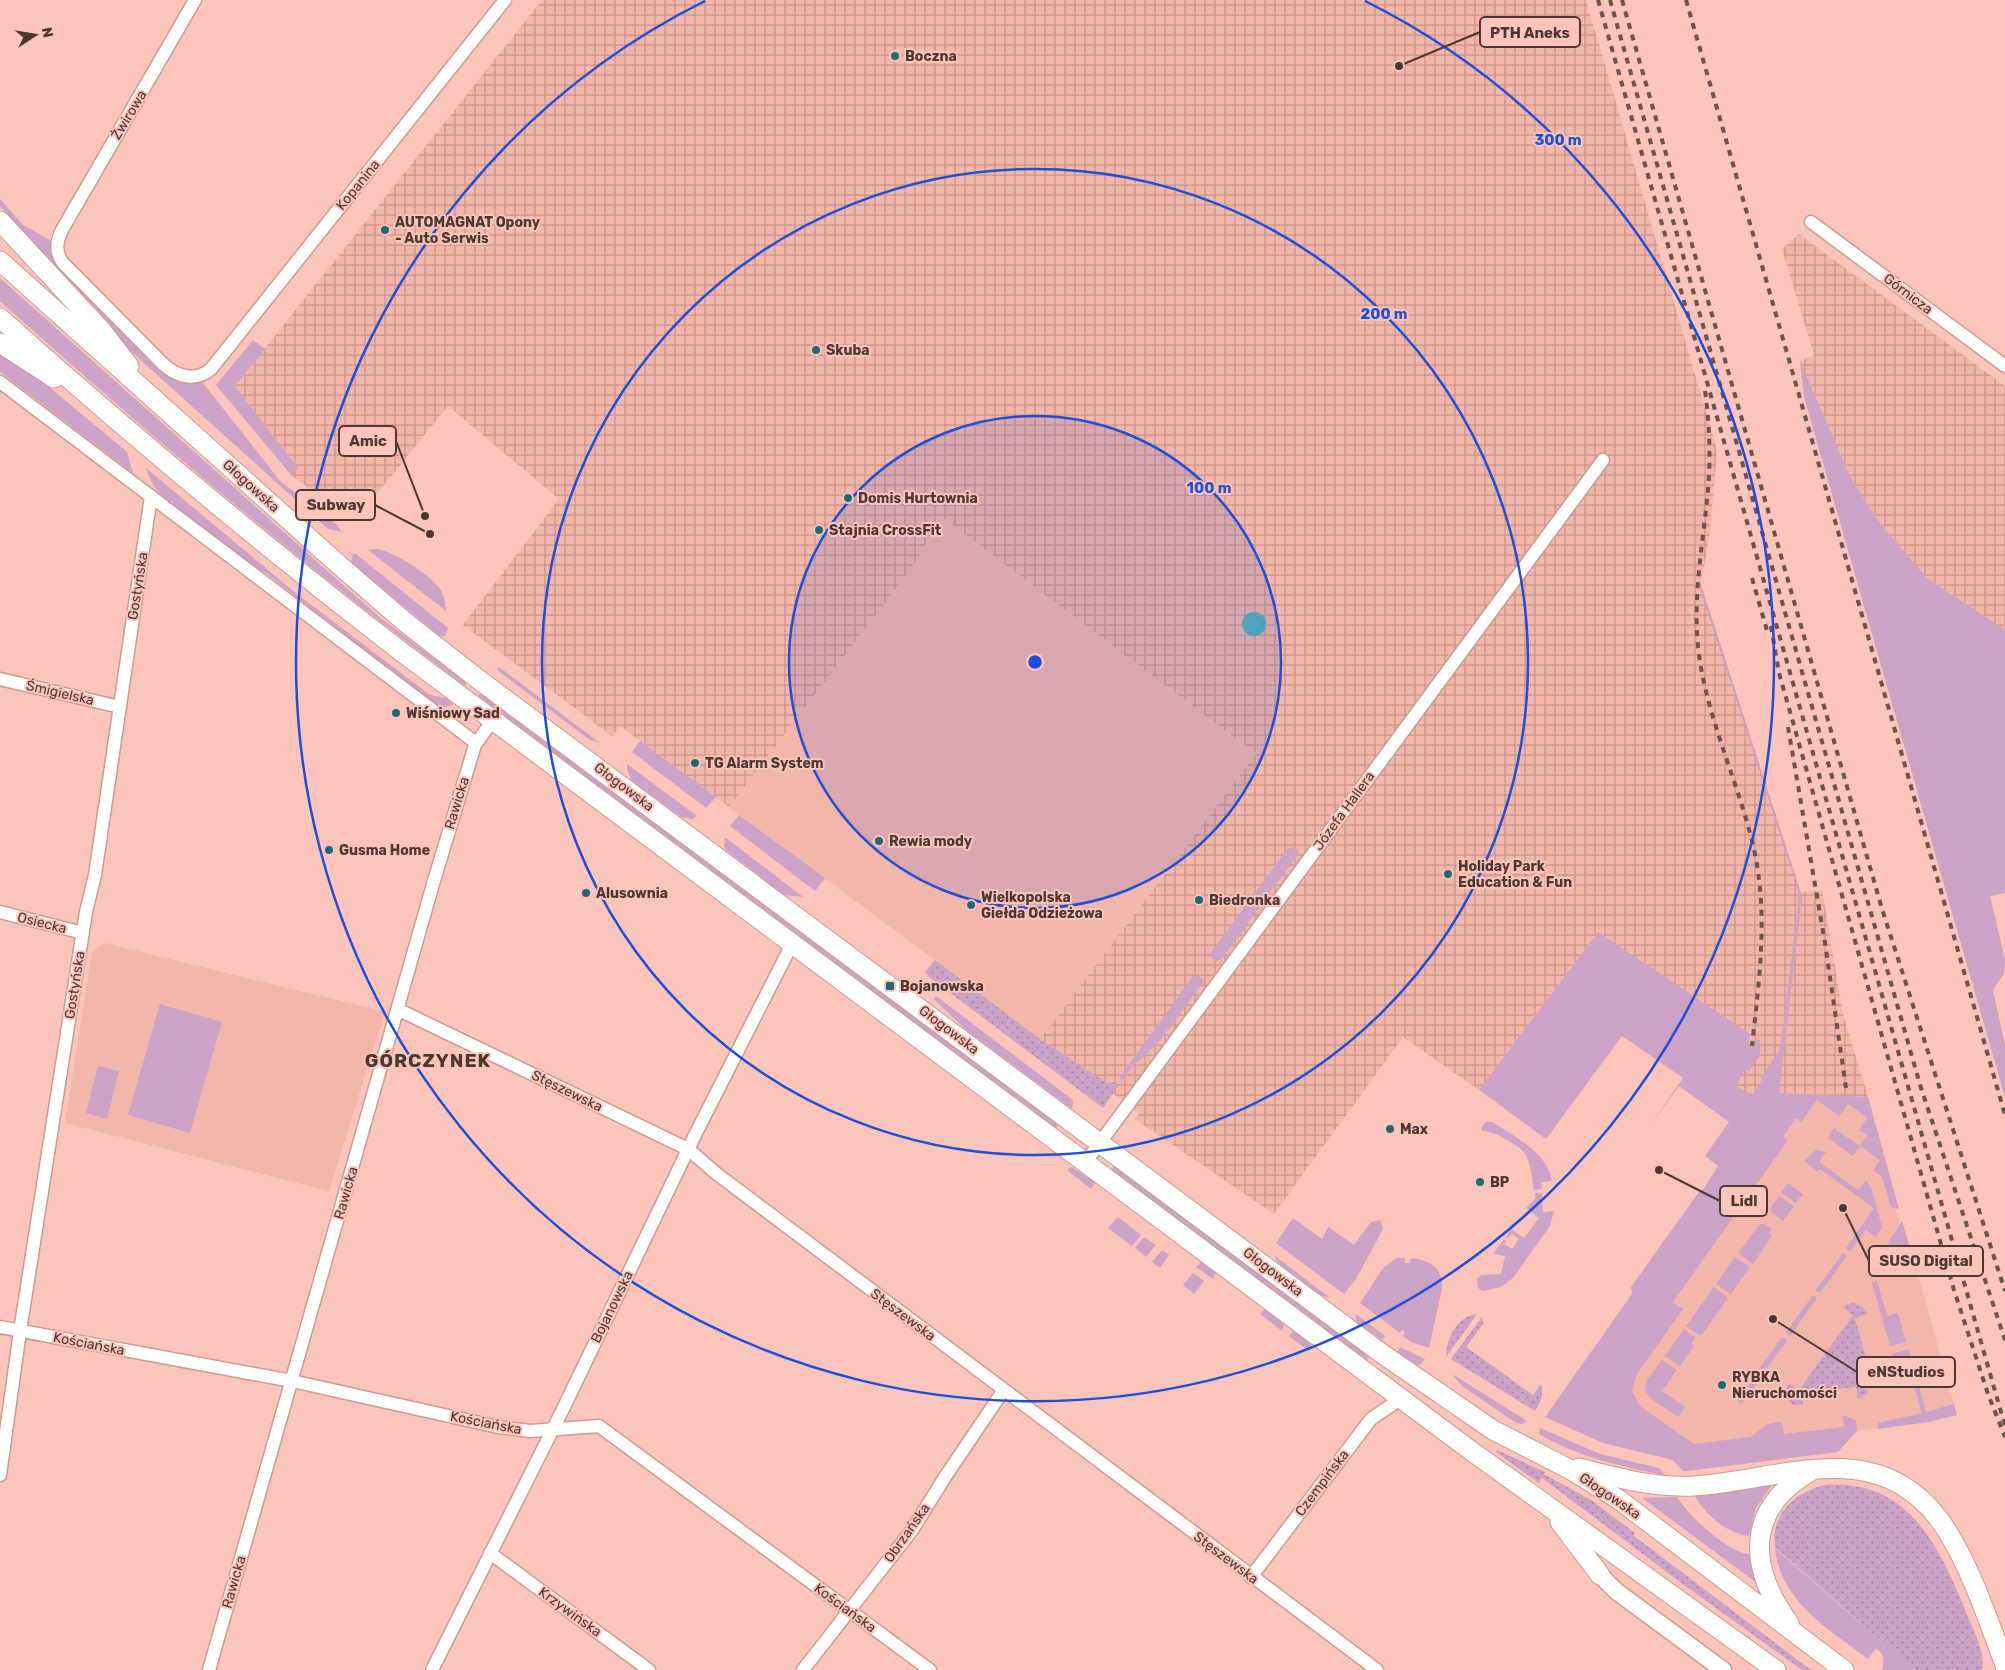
<svg xmlns="http://www.w3.org/2000/svg" width="2005" height="1670" font-family="Rubik,sans-serif">
<style>
.built{fill:#f3b6aa}
.industrial{fill:url(#industrial-grid)}
.grass{fill:#cca2c6}
.garden{fill:url(#garden-dots)}
.water{fill:#55b0c0}
.lines{fill:none;stroke-linecap:round;stroke-linejoin:round}
.minor-casing{stroke:#cd9a90;stroke-width:15}
.tertiary-casing{stroke:#cd9a90;stroke-width:19}
.secondary-casing{stroke:#cd9a90;stroke-width:21}
.minor{stroke:#fff;stroke-width:12}
.tertiary{stroke:#fff;stroke-width:16}
.secondary{stroke:#fff;stroke-width:19}
.rail{stroke:#6d524d;stroke-width:4;stroke-dasharray:6 6;stroke-linecap:butt}
.ring{fill:none;stroke:#1d4ed8;stroke-width:2.5}
.poi-dot{fill:#1f6875;stroke:#fbc5bb;stroke-width:2}
.labels{text-anchor:middle;dominant-baseline:central;stroke-width:4;stroke-linejoin:round;paint-order:stroke}
.poi-label{font-size:14px;font-weight:bold;fill:#4c3733;stroke:#fbc5bb;text-anchor:start}
.street-label{font-size:14px;fill:#4c3733;stroke:#fbc5bb}
.district-label{font-size:19px;font-weight:bold;letter-spacing:1px;fill:#4c3733;stroke:#fbc5bb}
.centre{fill:#1d4ed8;stroke:#fbc5bb;stroke-width:2.5}
.ring-label{font-size:15px;text-anchor:middle;font-weight:bold;fill:#1d4ed8;stroke:#fbc5bb;stroke-width:4;stroke-linejoin:round;paint-order:stroke}
.leader{fill:none;stroke:#4c3733;stroke-width:2}
.callout-dot{fill:#4c3733;stroke:#fbc5bb;stroke-width:2}
.callout{fill:#fbc5bb;stroke:#4c3733;stroke-width:2}
.callout-label{font-size:15px;text-anchor:middle;font-weight:bold;fill:#4c3733}
</style>
<defs>
<pattern id="industrial-grid" width="8" height="8" patternUnits="userSpaceOnUse" patternTransform="scale(1.25)"><rect width="8" height="8" fill="#f3b6aa"/><path d="M0 4h8M4 0v8" fill="none" stroke="#c7958b"/></pattern>
<pattern id="garden-dots" width="8" height="8" patternUnits="userSpaceOnUse" patternTransform="scale(1.25)"><rect width="8" height="8" fill="#cca2c6"/><path d="M2 2h.1M6 6h.1" fill="none" stroke="#a885a1" stroke-width="1.8" stroke-linecap="round"/></pattern>
</defs>
<rect width="100%" height="100%" fill="#fbc5bb"/>
<g class="built">
<polygon points="945,518 1256,754 1040,1039 729,807 923,551 922,549"/>
<polygon points="105,943 385,1012 329,1191 65,1123 92,952"/>
<polygon points="1779,1094 1865,1097 1913,1272 1917,1271 1957,1415 1929,1422 1672,1453 1586,1436"/>
</g>
<g class="industrial">
<polygon points="542,0 1586,0 1717,450 1710,532 1701,584 1801,892 1822,890 1843,1014 1868,1097 1779,1094 1757,1124 1598,932 1479,1090 1403,1037 1274,1214 1135,1119 1139,1113 1040,1039 1256,754 945,519 922,549 924,551 729,807 620,726 612,736 463,625 559,499 448,406 355,521 292,476 298,468 235,386"/>
<polygon points="1799,234 2005,386 2005,630 1927,578 1880,523 1851,478 1800,361 1814,355 1782,249"/>
</g>
<g class="grass">
<polygon points="0,199 23,225 52,241 164,371 183,383 203,383 281,482 336,524 342,532 328,529 125,346 0,206"/>
<path d="M0,278L342,584L382,619L467,683L465,686C304,566 150,436 0,301Z"/>
<polygon points="253,340 265,349 235,386 298,468 292,476 216,385"/>
<polygon points="0,352 48,386 127,452 133,473 0,372"/>
<polygon points="1800,361 1851,478 1880,523 1927,578 2005,630 2005,893 1990,896 2005,960 2004,973 1993,990 2005,1045 2005,1097 1804,397"/>
<path d="M146,468L293,591L430,695L446,698L453,704L452,705L440,709L263,571L262,572L173,505L172,500L170,502C157,492 151,484 146,468Z"/>
<path d="M378,549C396,553 433,576 442,592C445,598 445,605 446,611L368,550Z"/>
<polygon points="353,554 356,554 448,628 445,636 439,636 351,562"/>
<polygon points="1699,579 1802,897 1779,1093 1868,1097 1899,1209 1891,1207 1882,1177 1873,1170 1880,1160 1860,1146 1853,1156 1828,1138 1834,1128 1860,1146 1867,1135 1859,1130 1867,1118 1848,1104 1839,1116 1817,1100 1801,1122 1796,1118 1783,1137 1788,1140 1673,1302 1683,1309 1637,1374 1632,1391 1641,1407 1694,1444 1751,1437 1767,1424 1782,1422 1784,1434 1844,1427 1843,1415 1856,1420 1857,1431 1838,1452 1687,1471 1683,1471 1673,1460 1603,1443 1545,1417 1632,1294 1631,1287 1701,1189 1703,1190 1718,1166 1705,1156 1729,1122 1679,1086 1650,1126 1683,1078 1622,1036 1546,1139 1479,1090 1598,932 1750,1034 1748,1046 1755,1047 1757,1038 1760,1041 1760,1055 1749,1071 1745,1069 1736,1086 1753,1095 1762,1079 1760,1078 1778,1053 1781,1043 1798,905 1798,890 1699,585"/>
<polygon points="499,667 600,743 590,740 497,670"/>
<polygon points="480,693 1059,1125 1056,1128 478,696"/>
<polygon points="640,741 716,797 706,808 632,752"/>
<polygon points="627,764 697,816 692,819 681,817 631,780 627,769"/>
<polygon points="739,815 825,878 815,891 730,826"/>
<polygon points="725,837 803,897 784,895 726,850 724,846"/>
<polygon points="1295,847 1299,853 1221,960 1214,961 1210,955 1212,951 1288,848"/>
<polygon points="1193,976 1199,976 1204,981 1159,1042 1132,1067 1121,1082 1120,1077"/>
<polygon points="936,996 1073,1100 1072,1109 966,1030 934,999"/>
<polygon points="160,1004 222,1022 190,1133 128,1115"/>
<polygon points="98,1066 119,1071 107,1119 86,1113"/>
<path d="M1486,1122H1493C1515,1138 1548,1152 1552,1181L1541,1182L1542,1189L1534,1190C1532,1179 1531,1165 1526,1155C1521,1146 1493,1130 1483,1131L1481,1128Z"/>
<polygon points="1816,1150 1826,1152 1819,1162 1858,1190 1866,1181 1871,1187 1882,1227 1876,1237 1866,1230 1850,1251 1846,1248 1874,1208 1820,1169 1818,1172 1804,1161"/>
<polygon points="1114,1166 1369,1357 1367,1360 1112,1170"/>
<polygon points="1071,1167 1093,1181 1095,1183 1091,1189 1067,1170"/>
<polygon points="1788,1183 1803,1194 1796,1203 1781,1192"/>
<polygon points="1535,1193 1542,1193 1543,1212 1554,1211 1550,1226 1513,1278 1501,1287 1483,1291 1478,1288 1477,1278 1481,1275 1501,1274 1505,1256 1493,1254 1504,1239 1506,1241 1504,1244 1512,1249 1519,1239 1512,1234 1508,1238 1506,1237 1511,1229 1524,1238 1539,1218 1526,1208 1535,1199"/>
<polygon points="1779,1196 1794,1206 1783,1221 1771,1212 1771,1207"/>
<polygon points="1118,1217 1141,1235 1132,1246 1108,1228"/>
<polygon points="1293,1218 1322,1239 1328,1227 1354,1245 1371,1222 1380,1220 1383,1229 1356,1279 1344,1294 1276,1243"/>
<polygon points="1902,1221 1917,1271 1897,1277 1888,1243"/>
<polygon points="1760,1224 1765,1224 1772,1229 1769,1234 1772,1236 1753,1264 1738,1253"/>
<polygon points="1144,1237 1156,1245 1146,1257 1135,1248"/>
<polygon points="1162,1250 1169,1255 1160,1268 1152,1262"/>
<polygon points="1843,1253 1847,1256 1820,1293 1816,1290"/>
<polygon points="1274,1255 1330,1298 1320,1295 1278,1263"/>
<polygon points="1881,1255 1886,1273 1871,1278 1873,1265"/>
<polygon points="1735,1257 1750,1267 1731,1294 1716,1284"/>
<path d="M1397,1258H1405V1263H1410L1411,1258C1430,1260 1443,1267 1442,1289L1429,1348L1411,1342L1403,1336L1405,1332L1402,1330L1400,1333L1360,1303L1383,1268Z"/>
<polygon points="1201,1262 1216,1273 1213,1279 1196,1267"/>
<polygon points="1193,1273 1204,1281 1194,1294 1183,1285"/>
<polygon points="1877,1281 1887,1316 1898,1313 1906,1342 1890,1346 1872,1283"/>
<polygon points="1714,1287 1728,1298 1701,1336 1686,1326"/>
<polygon points="1813,1295 1817,1298 1790,1336 1786,1332"/>
<polygon points="1264,1309 1284,1324 1282,1331 1260,1314"/>
<polygon points="1356,1314 1385,1336 1382,1340 1356,1321"/>
<polygon points="1684,1329 1695,1338 1691,1344 1694,1346 1680,1366 1665,1356"/>
<polygon points="1294,1331 1310,1344 1312,1348 1309,1351 1289,1336"/>
<polygon points="1782,1337 1787,1340 1760,1378 1755,1375"/>
<polygon points="1400,1347 1425,1359 1420,1365 1414,1364 1397,1352"/>
<polygon points="1909,1349 1926,1412 1954,1404 1957,1415 1929,1422 1878,1429 1878,1423 1922,1413 1905,1356 1894,1359 1892,1354"/>
<polygon points="1662,1360 1677,1370 1662,1391 1685,1407 1678,1417 1650,1398 1645,1390 1647,1380"/>
<polygon points="1452,1374 1527,1421 1522,1424 1516,1423 1462,1386"/>
<polygon points="1752,1380 1757,1383 1741,1404 1737,1401"/>
<path d="M1540,1428L1600,1454L1659,1468L1665,1475C1623,1467 1578,1457 1539,1434Z"/>
<path d="M1772,1485L1756,1508L1749,1536C1728,1534 1705,1515 1695,1496Z"/>
<path d="M1677,1497C1689,1516 1727,1552 1749,1554L1757,1583L1642,1498Z"/>
<path d="M1775,1548L1914,1670H1882C1884,1661 1885,1655 1876,1648L1868,1659C1828,1629 1780,1601 1775,1548Z"/>
</g>
<g class="garden">
<polygon points="935,960 1040,1039 1107,1083 1116,1082 1118,1086 1103,1108 929,977 925,972"/>
<path d="M1852,1303C1860,1303 1864,1307 1867,1314L1855,1318L1868,1365L1880,1362L1882,1369L1879,1377L1869,1370L1859,1385L1869,1392L1858,1399L1856,1387L1802,1393L1803,1405H1793L1787,1399L1786,1391L1789,1383L1799,1390L1853,1315L1842,1307Z"/>
<path d="M1477,1314L1446,1357C1446,1339 1457,1316 1477,1314Z"/>
<polygon points="1482,1317 1483,1324 1466,1347 1533,1395 1540,1385 1542,1386 1542,1398 1535,1411 1451,1359"/>
<polygon points="1497,1450 1545,1472 1544,1474 1591,1500 1635,1533 1634,1536 1811,1670 1802,1670 1684,1585 1542,1478 1539,1483 1496,1452"/>
<path d="M1825,1485C1909,1479 1939,1546 1966,1612C1973,1631 1986,1651 1982,1670H1914L1775,1547C1770,1515 1795,1492 1825,1485Z"/>
</g>
<circle class="water" cx="1254" cy="624" r="12"/>
<g class="lines">
<defs>
<g id="minor">
<path d="M195,0L62,230C56,242 55,252 63,263L163,364C177,377 196,382 211,369L505,0"/>
<polyline points="1811,222 2005,366"/>
<polyline points="0,382 476,743"/>
<polyline points="0,679 120,707"/>
<polyline points="0,912 83,933"/>
<polyline points="399,1010 688,1149 717,1174 1377,1670"/>
<polyline points="1085,1163 1603,460"/>
<polyline points="0,1327 292,1381 498,1427 530,1431 599,1426 930,1670"/>
<polyline points="0,1475 20,1331 86,912 95,875 151,496"/>
<polyline points="490,1553 649,1670"/>
<polyline points="1251,1577 1371,1419 1393,1404 1398,1396"/>
<polyline points="209,1670 433,884 475,745 493,720"/>
<polyline points="432,1670 563,1409 696,1133 792,944"/>
<polyline points="803,1670 912,1530 945,1477 1003,1391"/>
</g>
<polyline id="tertiary" points="1600,1575 1616,1591 1723,1670"/>
<g id="secondary">
<polyline points="0,221 101,330 129,366"/>
<polyline points="0,261 338,564 405,622 478,679 1381,1353 1493,1430 1571,1470 1618,1499 1844,1670"/>
<path d="M0,318C130,434 264,546 403,653L1470,1450L1776,1670"/>
<polyline points="0,343 54,378"/>
<path d="M1579,1468C1617,1478 1655,1488 1694,1486C1779,1481 1874,1434 1938,1518C1967,1556 1988,1620 2005,1665"/>
<polyline points="1560,1522 1600,1575"/>
<path d="M1789,1623C1748,1567 1745,1509 1811,1471"/>
</g>
</defs>
<use href="#minor" class="minor-casing"/>
<use href="#tertiary" class="tertiary-casing"/>
<use href="#secondary" class="secondary-casing"/>
<use href="#minor" class="minor"/>
<use href="#tertiary" class="tertiary"/>
<use href="#secondary" class="secondary"/>
<g class="rail">
<polyline points="1598,0 2005,1426"/>
<polyline points="1610,0 1921,1088 2005,1340"/>
<polyline points="1622,0 1882,909 2005,1291"/>
<polyline points="1686,0 2005,1115"/>
<path d="M1705,391C1710,427 1711,464 1707,500C1702,550 1693,597 1698,647C1706,719 1740,784 1755,854C1768,919 1759,981 1752,1046"/>
<polyline points="1752,578 1768,634"/>
<polyline points="1771,626 1779,673 1954,1290 1988,1394 2005,1437"/>
<polyline points="1788,727 1825,943 1846,1088"/>
</g>
</g>
<circle cx="1035" cy="662" r="246" fill="#1d4ed8" fill-opacity=".12"/>
<g class="ring">
<circle cx="1035" cy="662" r="246"/>
<circle cx="1035" cy="662" r="493"/>
<path d="M1365 1A739 739 0 1 1 705 1"/>
</g>
<g class="poi-dot">
<circle cx="895" cy="56" r="5"/>
<circle cx="385" cy="230" r="5"/>
<circle cx="816" cy="350" r="5"/>
<circle cx="848" cy="498" r="5"/>
<circle cx="819" cy="530" r="5"/>
<circle cx="396" cy="713" r="5"/>
<circle cx="695" cy="763" r="5"/>
<circle cx="879" cy="841" r="5"/>
<circle cx="329" cy="850" r="5"/>
<circle cx="1448" cy="874" r="5"/>
<circle cx="586" cy="893" r="5"/>
<circle cx="1199" cy="900" r="5"/>
<circle cx="971" cy="905" r="5"/>
<rect x="885" y="981" width="10" height="10" rx="2.5"/>
<circle cx="1390" cy="1129" r="5"/>
<circle cx="1480" cy="1182" r="5"/>
<circle cx="1722" cy="1385" r="5"/>
</g>
<g class="labels">
<g class="poi-label">
<text x="905" y="56">Boczna</text>
<text x="395" y="222">AUTOMAGNAT Opony<tspan x="395" dy="16">- Auto Serwis</tspan></text>
<text x="826" y="350">Skuba</text>
<text x="858" y="498">Domis Hurtownia</text>
<text x="829" y="530">Stajnia CrossFit</text>
<text x="406" y="713">Wiśniowy Sad</text>
<text x="705" y="763">TG Alarm System</text>
<text x="889" y="841">Rewia mody</text>
<text x="339" y="850">Gusma Home</text>
<text x="1458" y="866">Holiday Park<tspan x="1458" dy="16">Education &amp; Fun</tspan></text>
<text x="596" y="893">Alusownia</text>
<text x="981" y="897">Wielkopolska<tspan x="981" dy="16">Giełda Odzieżowa</tspan></text>
<text x="1209" y="900">Biedronka</text>
<text x="900" y="986">Bojanowska</text>
<text x="1400" y="1129">Max</text>
<text x="1490" y="1182">BP</text>
<text x="1732" y="1377">RYBKA<tspan x="1732" dy="16">Nieruchomości</tspan></text>
</g>
<g class="street-label">
<text transform="translate(129 115) rotate(-59)">Żwirowa</text>
<text transform="translate(358 185) rotate(-51)">Kopanina</text>
<text transform="translate(1908 294) rotate(37)">Górnicza</text>
<text transform="translate(251 486) rotate(42)">Głogowska</text>
<text transform="translate(138 586) rotate(-81)">Gostyńska</text>
<text transform="translate(60 693) rotate(13)">Śmigielska</text>
<text transform="translate(624 787) rotate(37)">Głogowska</text>
<text transform="translate(457 803) rotate(-73)">Rawicka</text>
<text transform="translate(1344 811) rotate(-54)">Józefa Hallera</text>
<text transform="translate(42 923) rotate(14)">Osiecka</text>
<text transform="translate(75 985) rotate(-81)">Gostyńska</text>
<text transform="translate(949 1030) rotate(37)">Głogowska</text>
<text transform="translate(567 1091) rotate(26)">Stęszewska</text>
<text transform="translate(346 1193) rotate(-74)">Rawicka</text>
<text transform="translate(1273 1272) rotate(37)">Głogowska</text>
<text transform="translate(612 1307) rotate(-64)">Bojanowska</text>
<text transform="translate(903 1315) rotate(37)">Stęszewska</text>
<text transform="translate(89 1344) rotate(11)">Kościańska</text>
<text transform="translate(486 1423) rotate(11)">Kościańska</text>
<text transform="translate(1322 1483) rotate(-53)">Czempińska</text>
<text transform="translate(1610 1496) rotate(34)">Głogowska</text>
<text transform="translate(907 1533) rotate(-55)">Obrzańska</text>
<text transform="translate(1226 1558) rotate(37)">Stęszewska</text>
<text transform="translate(234 1582) rotate(-74)">Rawicka</text>
<text transform="translate(845 1608) rotate(36)">Kościańska</text>
<text transform="translate(570 1612) rotate(36)">Krzywińska</text>
</g>
<g class="district-label">
<text x="428" y="1060">GÓRCZYNEK</text>
</g>
</g>
<circle cx="1035" cy="662" r="8" class="centre"/>
<g class="ring-label">
<text x="1558" y="145">300 m</text>
<text x="1384" y="319">200 m</text>
<text x="1209" y="493">100 m</text>
</g>
<path class="leader" d="M1399 66L1480 32M425 516L396 441M430 534L375 505M1659 1170L1720 1201M1843 1208L1869 1261M1773 1319L1857 1372"/>
<g class="callout-dot">
<circle cx="1399" cy="66" r="5"/>
<circle cx="425" cy="516" r="5"/>
<circle cx="430" cy="534" r="5"/>
<circle cx="1659" cy="1170" r="5"/>
<circle cx="1843" cy="1208" r="5"/>
<circle cx="1773" cy="1319" r="5"/>
</g>
<g class="callout">
<rect x="1480" y="17" width="100" height="30" rx="5"/>
<rect x="339" y="426" width="57" height="30" rx="5"/>
<rect x="296" y="490" width="79" height="30" rx="5"/>
<rect x="1720" y="1186" width="47" height="30" rx="5"/>
<rect x="1869" y="1246" width="114" height="30" rx="5"/>
<rect x="1857" y="1357" width="98" height="30" rx="5"/>
</g>
<g class="callout-label">
<text x="1530" y="38">PTH Aneks</text>
<text x="368" y="446">Amic</text>
<text x="336" y="510">Subway</text>
<text x="1744" y="1206">Lidl</text>
<text x="1926" y="1266">SUSO Digital</text>
<text x="1906" y="1377">eNStudios</text>
</g>
<g transform="translate(35 35) rotate(78)" stroke="#fbc5bb" stroke-width="4" paint-order="stroke">
<path d="M0-4L9 19L0 12L-9 19Z" fill="#4c3733"/>
<text y="-8" font-size="14" font-weight="bold" text-anchor="middle" fill="#4c3733">N</text>
</g>
</svg>
